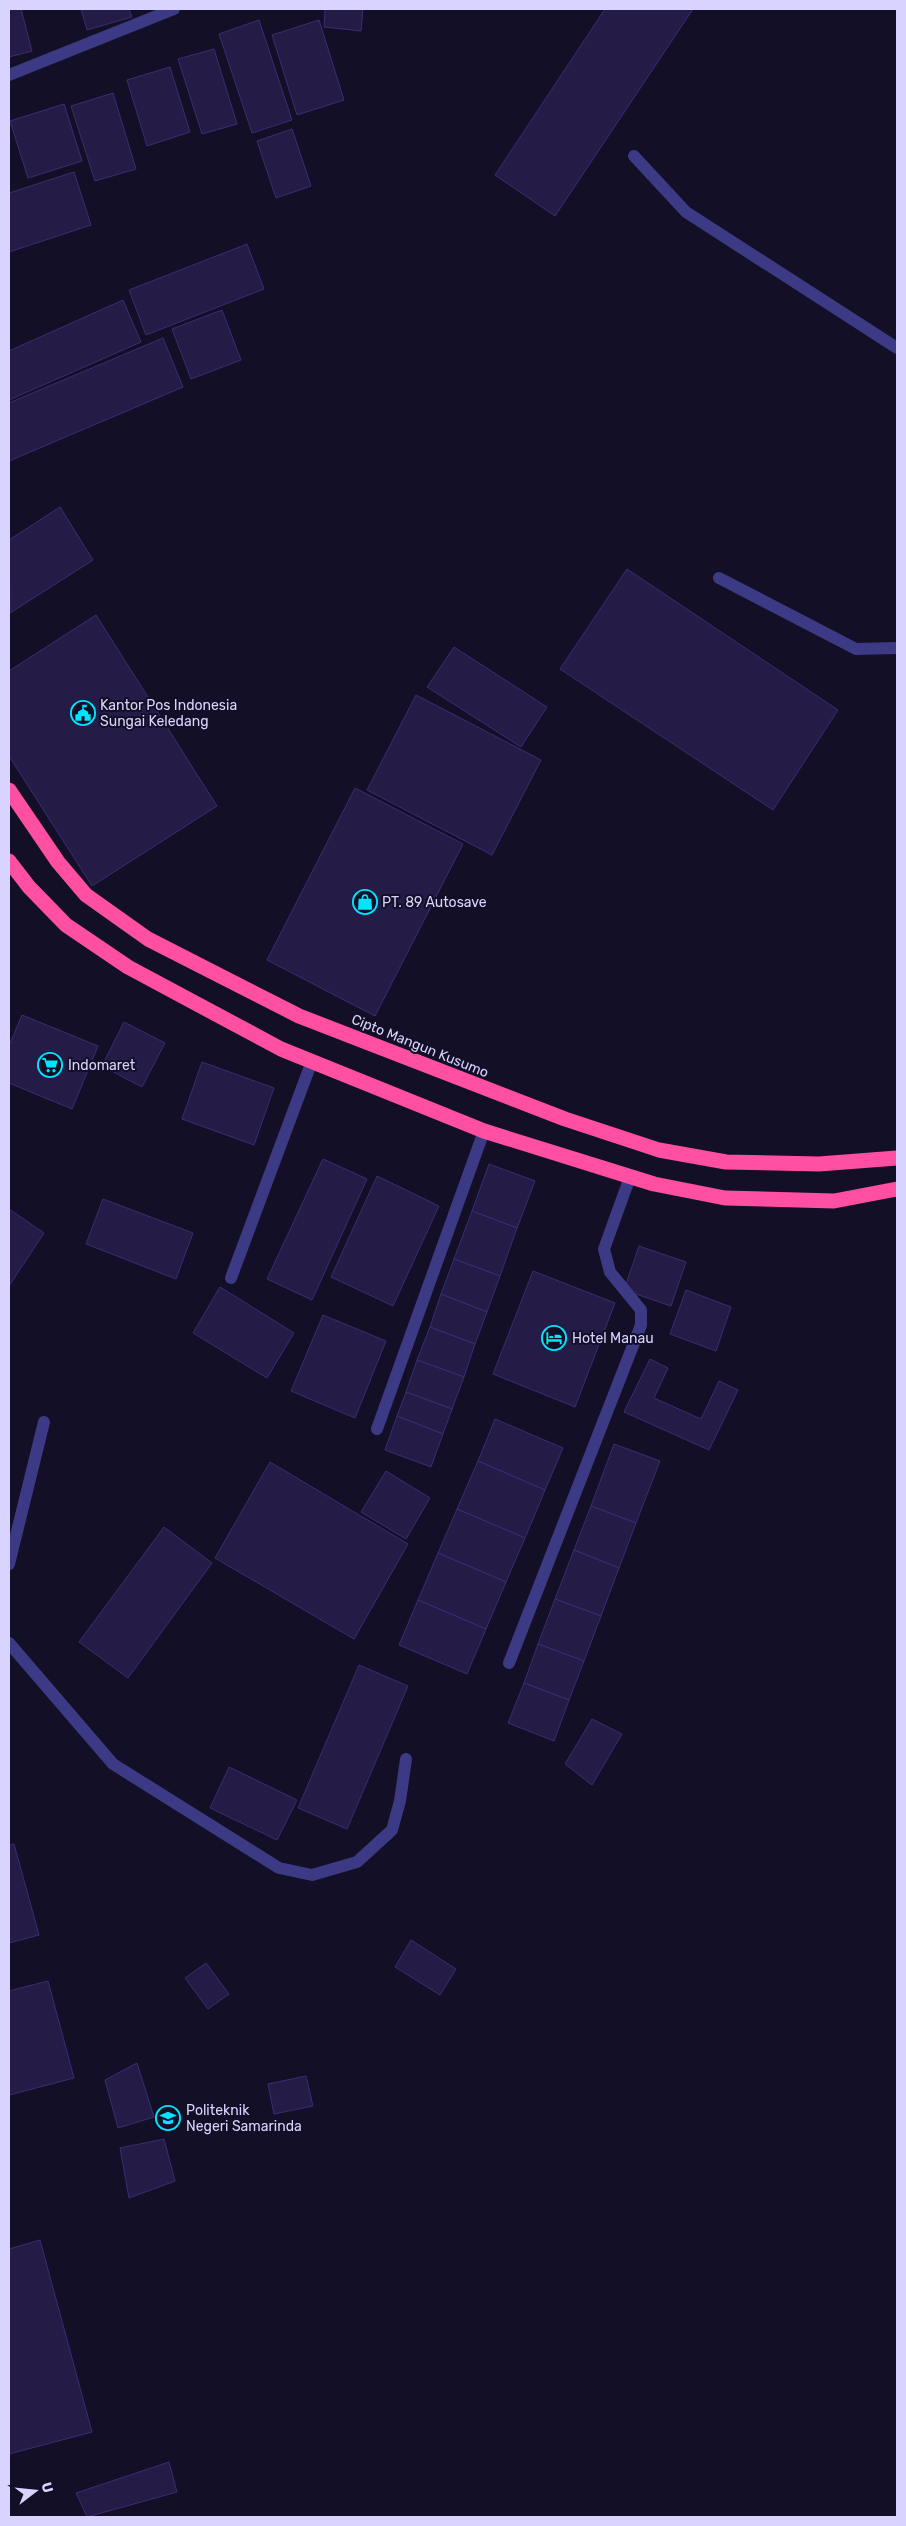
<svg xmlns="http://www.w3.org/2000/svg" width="906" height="2526" font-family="Rubik,sans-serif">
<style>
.building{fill:#241b47;stroke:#3b2d73}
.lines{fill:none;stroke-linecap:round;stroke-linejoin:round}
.lane{stroke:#3d3a85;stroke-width:12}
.street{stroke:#3d3a85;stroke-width:12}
.highway{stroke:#ff4fa3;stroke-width:15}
.labels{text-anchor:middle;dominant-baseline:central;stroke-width:4;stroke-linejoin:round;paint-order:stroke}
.poi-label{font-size:14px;fill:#d9d4ff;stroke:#130f26;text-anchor:start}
.street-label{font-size:14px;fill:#d9d4ff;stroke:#130f26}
</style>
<rect width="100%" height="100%" fill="#130f26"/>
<g class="building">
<polygon points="9,9 21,9 32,51 9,57"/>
<polygon points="81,9 129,9 132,17 87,30"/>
<polygon points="325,9 363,9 361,31 324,27"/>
<polygon points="605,9 693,9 555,216 495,175"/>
<polygon points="259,20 292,120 252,133 219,34"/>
<polygon points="319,20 344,100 297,115 272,35"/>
<polygon points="214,49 237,124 202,134 178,59"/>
<polygon points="170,67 190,132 147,146 127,80"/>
<polygon points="113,93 136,169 95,181 71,106"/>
<polygon points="64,104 82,161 28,178 10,121"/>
<polygon points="292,129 311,186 276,198 257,141"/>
<polygon points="74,172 91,225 9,252 9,193"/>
<polygon points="247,244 264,289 146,335 129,290"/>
<polygon points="123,300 141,342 9,400 9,351"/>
<polygon points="222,310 241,360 191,379 172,329"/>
<polygon points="163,338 183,387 9,461 9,403"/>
<polygon points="60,507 93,560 10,613 9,540"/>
<polygon points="627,569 838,710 773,810 560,669"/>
<polygon points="96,615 217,806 92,886 9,756 9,671"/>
<polygon points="454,647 547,707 521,747 427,687"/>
<polygon points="416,695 541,760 492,855 367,790"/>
<polygon points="355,788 463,844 375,1016 267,960"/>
<polygon points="22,1015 98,1046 72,1109 9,1083 9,1046"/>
<polygon points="124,1022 165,1043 142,1087 102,1066"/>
<polygon points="202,1062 274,1088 254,1145 182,1119"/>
<polygon points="323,1159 367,1179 312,1300 267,1279"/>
<polygon points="489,1164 535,1181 517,1228 472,1211"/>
<polygon points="377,1176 439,1206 393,1306 331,1277"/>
<polygon points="103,1199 193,1233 176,1279 86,1244"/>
<polygon points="9,1209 44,1233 9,1286"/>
<polygon points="472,1211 517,1228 500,1276 454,1259"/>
<polygon points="639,1246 686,1262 671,1306 624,1290"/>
<polygon points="454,1259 500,1276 487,1312 441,1294"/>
<polygon points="533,1271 615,1303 575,1407 493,1374"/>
<polygon points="220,1287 294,1333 267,1378 193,1333"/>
<polygon points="686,1290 731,1307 716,1351 670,1334"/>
<polygon points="441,1294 487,1312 475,1344 430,1327"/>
<polygon points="323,1315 386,1341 355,1418 291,1391"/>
<polygon points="430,1327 475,1344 464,1377 417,1360"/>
<polygon points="650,1359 668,1368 654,1398 701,1419 719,1381 738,1390 709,1450 624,1412"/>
<polygon points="417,1360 464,1377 452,1409 406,1392"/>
<polygon points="406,1392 452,1409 443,1434 397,1416"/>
<polygon points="397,1416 443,1434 431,1467 385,1450"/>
<polygon points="495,1419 563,1448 545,1490 478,1461"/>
<polygon points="614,1444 660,1461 636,1523 591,1506"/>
<polygon points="478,1461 545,1490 525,1538 457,1509"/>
<polygon points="270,1462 408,1544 354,1639 215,1558"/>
<polygon points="386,1471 430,1498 406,1539 361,1512"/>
<polygon points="591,1506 636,1523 619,1568 574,1550"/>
<polygon points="457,1509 525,1538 506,1582 438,1553"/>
<polygon points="164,1527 212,1563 128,1678 79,1642"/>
<polygon points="574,1550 619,1568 601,1616 555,1599"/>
<polygon points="438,1553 506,1582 486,1629 418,1600"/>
<polygon points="555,1599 601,1616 584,1661 538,1644"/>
<polygon points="418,1600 486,1629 467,1674 399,1645"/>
<polygon points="538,1644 584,1661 569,1700 524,1683"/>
<polygon points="359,1665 408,1686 347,1829 298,1808"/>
<polygon points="524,1683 569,1700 554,1741 508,1723"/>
<polygon points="592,1719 622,1734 592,1785 565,1764"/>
<polygon points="229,1767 297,1800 277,1840 210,1808"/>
<polygon points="14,1844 39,1935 9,1943 9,1845"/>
<polygon points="411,1940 456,1969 440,1995 395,1967"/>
<polygon points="206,1963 229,1994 208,2009 185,1978"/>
<polygon points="48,1981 74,2078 9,2095 9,1991"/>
<polygon points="137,2063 154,2117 118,2128 105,2080"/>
<polygon points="306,2076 313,2106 274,2114 268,2084"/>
<polygon points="164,2139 175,2181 129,2198 120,2148"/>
<polygon points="40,2240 92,2432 9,2454 9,2249"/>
<polygon points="169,2462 177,2492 87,2517 76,2493"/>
</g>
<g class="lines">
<g class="lane">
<polyline points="9,1564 44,1422"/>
<polyline points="9,1643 113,1764 279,1868 312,1875 357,1862 392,1830 400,1801 406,1759"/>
</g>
<g class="street">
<polyline points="9,75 174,9"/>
<polyline points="634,156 686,212 897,348"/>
<polyline points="719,578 856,649 897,648"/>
<polyline points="231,1278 312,1061"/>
<polyline points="377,1429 484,1131"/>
<polyline points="509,1663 641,1325 641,1310 610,1272 604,1249 630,1177"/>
</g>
<g class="highway">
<polyline points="9,790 58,862 86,895 148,939 299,1016 565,1119 659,1150 726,1162 819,1164 897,1158"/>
<polyline points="9,861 29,887 66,925 128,967 281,1049 484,1131 654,1184 725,1198 834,1201 897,1189"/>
</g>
</g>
<defs>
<symbol id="civic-ring" viewBox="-11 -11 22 22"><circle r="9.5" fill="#130f26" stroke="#00e5ff" stroke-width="1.5"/><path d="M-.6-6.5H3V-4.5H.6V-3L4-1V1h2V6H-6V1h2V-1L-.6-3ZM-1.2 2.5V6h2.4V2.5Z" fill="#00e5ff"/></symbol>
<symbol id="shop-ring" viewBox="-11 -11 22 22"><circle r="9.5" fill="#130f26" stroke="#00e5ff" stroke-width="1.5"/><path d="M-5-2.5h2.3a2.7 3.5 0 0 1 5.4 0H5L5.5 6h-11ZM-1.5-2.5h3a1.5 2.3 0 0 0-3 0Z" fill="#00e5ff"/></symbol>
<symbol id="supermarket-ring" viewBox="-11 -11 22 22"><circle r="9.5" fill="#130f26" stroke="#00e5ff" stroke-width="1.5"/><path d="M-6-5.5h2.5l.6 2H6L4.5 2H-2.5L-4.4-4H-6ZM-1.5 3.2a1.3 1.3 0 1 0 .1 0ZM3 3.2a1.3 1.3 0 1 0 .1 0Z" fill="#00e5ff"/></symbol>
<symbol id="hotel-ring" viewBox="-11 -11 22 22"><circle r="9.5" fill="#130f26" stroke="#00e5ff" stroke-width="1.5"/><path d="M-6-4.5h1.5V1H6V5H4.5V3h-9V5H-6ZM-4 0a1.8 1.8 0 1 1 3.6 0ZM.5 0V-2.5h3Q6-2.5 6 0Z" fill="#00e5ff"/></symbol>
<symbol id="university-ring" viewBox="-11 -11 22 22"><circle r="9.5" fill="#130f26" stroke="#00e5ff" stroke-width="1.5"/><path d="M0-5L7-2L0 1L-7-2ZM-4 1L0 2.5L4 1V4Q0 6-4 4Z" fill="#00e5ff"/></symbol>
</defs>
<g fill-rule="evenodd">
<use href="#civic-ring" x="69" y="699" width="28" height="28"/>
<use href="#shop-ring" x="351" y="888" width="28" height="28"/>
<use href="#supermarket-ring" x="36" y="1051" width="28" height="28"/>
<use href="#hotel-ring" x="540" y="1324" width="28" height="28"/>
<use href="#university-ring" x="154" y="2104" width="28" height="28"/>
</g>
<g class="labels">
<g class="poi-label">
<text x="100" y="705">Kantor Pos Indonesia<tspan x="100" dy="16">Sungai Keledang</tspan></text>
<text x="382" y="902">PT. 89 Autosave</text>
<text x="68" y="1065">Indomaret</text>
<text x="572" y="1338">Hotel Manau</text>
<text x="186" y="2110">Politeknik<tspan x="186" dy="16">Negeri Samarinda</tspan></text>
</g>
<g class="street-label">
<text transform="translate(420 1046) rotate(22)">Cipto Mangun Kusumo</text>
</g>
</g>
<rect width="906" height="2526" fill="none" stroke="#d9d4ff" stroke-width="20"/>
<g transform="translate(35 2491) rotate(74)" stroke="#130f26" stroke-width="4" paint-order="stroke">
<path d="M0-4L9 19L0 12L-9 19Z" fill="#d9d4ff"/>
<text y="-8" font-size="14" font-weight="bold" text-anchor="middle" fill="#d9d4ff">U</text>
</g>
</svg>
